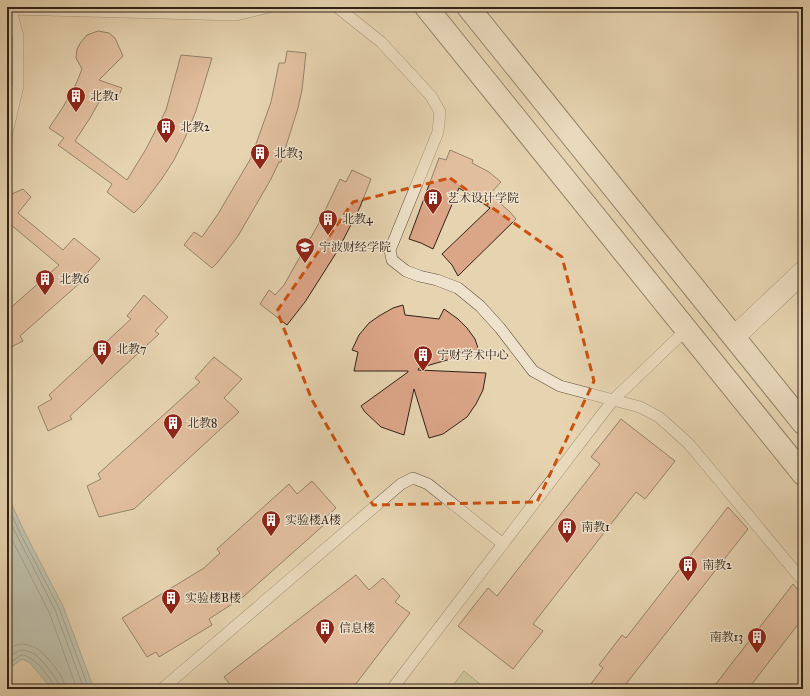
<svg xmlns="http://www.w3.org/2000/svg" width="810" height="696" font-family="'IM FELL Great Primer','Noto Serif SC',serif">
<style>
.green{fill:#b6bc8b;stroke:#736f50}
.water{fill:#9ab5b6;stroke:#707a76}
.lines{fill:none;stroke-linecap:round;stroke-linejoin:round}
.shore{stroke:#656c66;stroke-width:1}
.building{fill:#dba588;stroke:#302216}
.service-casing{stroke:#5e4e3c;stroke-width:12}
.minor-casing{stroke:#5e4e3c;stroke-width:22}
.secondary-casing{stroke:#302216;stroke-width:24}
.service{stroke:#efe2cc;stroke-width:11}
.minor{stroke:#efe2cc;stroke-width:21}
.secondary{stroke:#efe2cc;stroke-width:22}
.marked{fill:none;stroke:#cc510e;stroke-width:3;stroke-dasharray:8 5;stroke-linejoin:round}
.labels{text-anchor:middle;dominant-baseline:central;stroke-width:3;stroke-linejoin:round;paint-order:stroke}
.poi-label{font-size:12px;fill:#302216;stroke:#efe2cc;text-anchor:start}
</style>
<rect width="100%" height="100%" fill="#e6d3b0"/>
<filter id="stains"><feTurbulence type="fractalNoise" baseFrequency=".005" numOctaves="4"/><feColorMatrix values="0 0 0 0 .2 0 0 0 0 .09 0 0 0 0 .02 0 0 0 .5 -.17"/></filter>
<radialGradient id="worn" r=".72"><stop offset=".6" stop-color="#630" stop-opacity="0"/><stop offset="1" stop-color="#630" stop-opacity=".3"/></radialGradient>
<polygon class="green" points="464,671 486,689 450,689"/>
<polygon class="water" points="7,494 24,531 63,606 94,689 52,689 29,662 22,659 7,670"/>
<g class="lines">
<g class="shore">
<polyline points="7,504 20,533 59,608 89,689"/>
<polyline points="7,516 55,610 84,689"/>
<polyline points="7,530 49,612 77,689"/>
<path d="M7,651C11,648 16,644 21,644C27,644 35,647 39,650C48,657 65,678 66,689"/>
<path d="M7,658L20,650C25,650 32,652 36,655C43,661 59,680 60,689"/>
<path d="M7,665L21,655C24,655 27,656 30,658C37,661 54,682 55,689"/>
</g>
</g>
<g class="building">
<polygon points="98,31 109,33 115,38 123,56 99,80 122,88 117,100 103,95 90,118 75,141 127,180 146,149 166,110 181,55 212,58 196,111 185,138 174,160 161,180 142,205 134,213 107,192 112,184 58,145 64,138 49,128 63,107 76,84 82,69 76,58 77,49 81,42 87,35"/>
<polygon points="287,51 306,53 302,90 298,108 281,162 279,162 271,179 238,236 218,262 212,268 184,245 194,232 202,237 218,214 251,158 271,102 279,63 285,63"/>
<polygon points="450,150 473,160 472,163 489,172 501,182 490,194 510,212 516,219 458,276 452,265 442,254 490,208 459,188 433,249 421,243 409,239 439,158 446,160"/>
<polygon points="352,170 371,179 360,207 338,250 305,302 287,325 260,304 269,290 275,295 284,285 319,223 340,179 346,182"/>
<polygon points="23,189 31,197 18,213 63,250 74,238 100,259 88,272 90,274 20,336 23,341 7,349 7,311 59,265 10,224 7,228 7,196"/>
<polygon points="144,295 168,317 155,331 159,334 70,416 72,419 48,431 38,407 52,399 49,395 131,319 127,316"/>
<polygon points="403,305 405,315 439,319 444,309 458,319 467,328 475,339 479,351 419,368 418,370 486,373 483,390 476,404 467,417 443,434 429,438 414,389 404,435 381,427 365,412 361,406 408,372 408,371 354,371 358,352 352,350 359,335 369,323 379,316 393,308"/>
<polygon points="214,357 242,379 224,398 239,412 134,509 99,517 87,486 101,479 98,474 200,382 195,378"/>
<polygon points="621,419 675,461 645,499 636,492 533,624 543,631 513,669 458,626 488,588 497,596 600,464 591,457"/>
<polygon points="312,481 336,508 322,521 325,524 243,597 209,619 212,625 159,657 156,652 147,657 122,618 204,568 220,553 217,549 289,484 297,494"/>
<polygon points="728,507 748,529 622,689 587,689 603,668 599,665 622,635 626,638"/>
<polygon points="356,575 369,590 383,578 400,596 395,602 410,613 352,689 234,689 224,677"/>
<polygon points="793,584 803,596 803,618 748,689 712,689"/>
</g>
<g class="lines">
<defs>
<g id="service">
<polyline points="337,7 381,42 431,96 440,112 438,132 390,250 392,260 406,271 419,276 437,280 458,288 480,306 500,328 533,371 560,386 640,407 659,417 689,444 803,581"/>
<polyline points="10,9 236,15 269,7"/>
<polyline points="7,133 18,86 18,36 10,7"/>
<polyline points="162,689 401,484 413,478 428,484 503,544"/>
<polyline points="392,689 613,400 686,330"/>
</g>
<polyline id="minor" points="734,337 803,272"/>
<g id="secondary">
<polyline points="426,7 803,474"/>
<polyline points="468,7 803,423"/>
</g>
</defs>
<use href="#service" class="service-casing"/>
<use href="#minor" class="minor-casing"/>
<use href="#secondary" class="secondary-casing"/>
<use href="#service" class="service"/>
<use href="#minor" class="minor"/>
<use href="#secondary" class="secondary"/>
</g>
<path d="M0 0H810V696H0ZM450,178L562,257L594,381L537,502L373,505L312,400L277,311L353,202Z" fill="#e6d3b0" fill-opacity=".55" fill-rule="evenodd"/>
<path class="marked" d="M450,178L562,257L594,381L537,502L373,505L312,400L277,311L353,202Z"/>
<defs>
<symbol id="building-pin" viewBox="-11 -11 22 30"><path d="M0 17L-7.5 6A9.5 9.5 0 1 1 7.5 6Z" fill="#8f2418" stroke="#efe2cc"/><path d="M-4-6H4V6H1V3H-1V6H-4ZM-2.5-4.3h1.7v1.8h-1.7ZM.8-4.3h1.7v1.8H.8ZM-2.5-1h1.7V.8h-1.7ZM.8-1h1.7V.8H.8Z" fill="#fff"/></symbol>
<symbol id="university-pin" viewBox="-11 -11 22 30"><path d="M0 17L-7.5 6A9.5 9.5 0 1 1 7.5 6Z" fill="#8f2418" stroke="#efe2cc"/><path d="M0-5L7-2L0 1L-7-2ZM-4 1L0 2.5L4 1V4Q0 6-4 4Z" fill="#fff"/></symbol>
</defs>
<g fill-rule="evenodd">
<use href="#building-pin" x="65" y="85" width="22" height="30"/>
<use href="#building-pin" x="155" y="116" width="22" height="30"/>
<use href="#building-pin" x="249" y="142" width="22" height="30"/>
<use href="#building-pin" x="422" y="187" width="22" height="30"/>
<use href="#building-pin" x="317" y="208" width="22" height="30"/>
<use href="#university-pin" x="294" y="236" width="22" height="30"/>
<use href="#building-pin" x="34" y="268" width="22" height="30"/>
<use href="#building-pin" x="91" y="338" width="22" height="30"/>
<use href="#building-pin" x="412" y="344" width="22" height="30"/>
<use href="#building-pin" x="162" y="412" width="22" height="30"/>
<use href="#building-pin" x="260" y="509" width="22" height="30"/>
<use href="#building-pin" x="556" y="516" width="22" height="30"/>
<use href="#building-pin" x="677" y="554" width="22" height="30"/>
<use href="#building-pin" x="160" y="587" width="22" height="30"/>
<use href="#building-pin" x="314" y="617" width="22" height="30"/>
<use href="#building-pin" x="746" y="626" width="22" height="30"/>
</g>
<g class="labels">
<g class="poi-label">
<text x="90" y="96">北教1</text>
<text x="180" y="127">北教2</text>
<text x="274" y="153">北教3</text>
<text x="447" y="198">艺术设计学院</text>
<text x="342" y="219">北教4</text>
<text x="319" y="247">宁波财经学院</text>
<text x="59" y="279">北教6</text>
<text x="116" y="349">北教7</text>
<text x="437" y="355">宁财学术中心</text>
<text x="187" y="423">北教8</text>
<text x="285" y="520">实验楼A楼</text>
<text x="581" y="527">南教1</text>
<text x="702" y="565">南教2</text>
<text x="185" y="598">实验楼B楼</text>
<text x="339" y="628">信息楼</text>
<text x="743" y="637" text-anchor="end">南教13</text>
</g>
</g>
<rect width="810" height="696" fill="none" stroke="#e6d3b0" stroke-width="24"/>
<rect x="8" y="8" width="794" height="680" fill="none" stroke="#302216" stroke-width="2"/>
<rect x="12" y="12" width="786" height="672" fill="none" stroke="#302216"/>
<rect width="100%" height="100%" filter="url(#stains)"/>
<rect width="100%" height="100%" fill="url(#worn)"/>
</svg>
